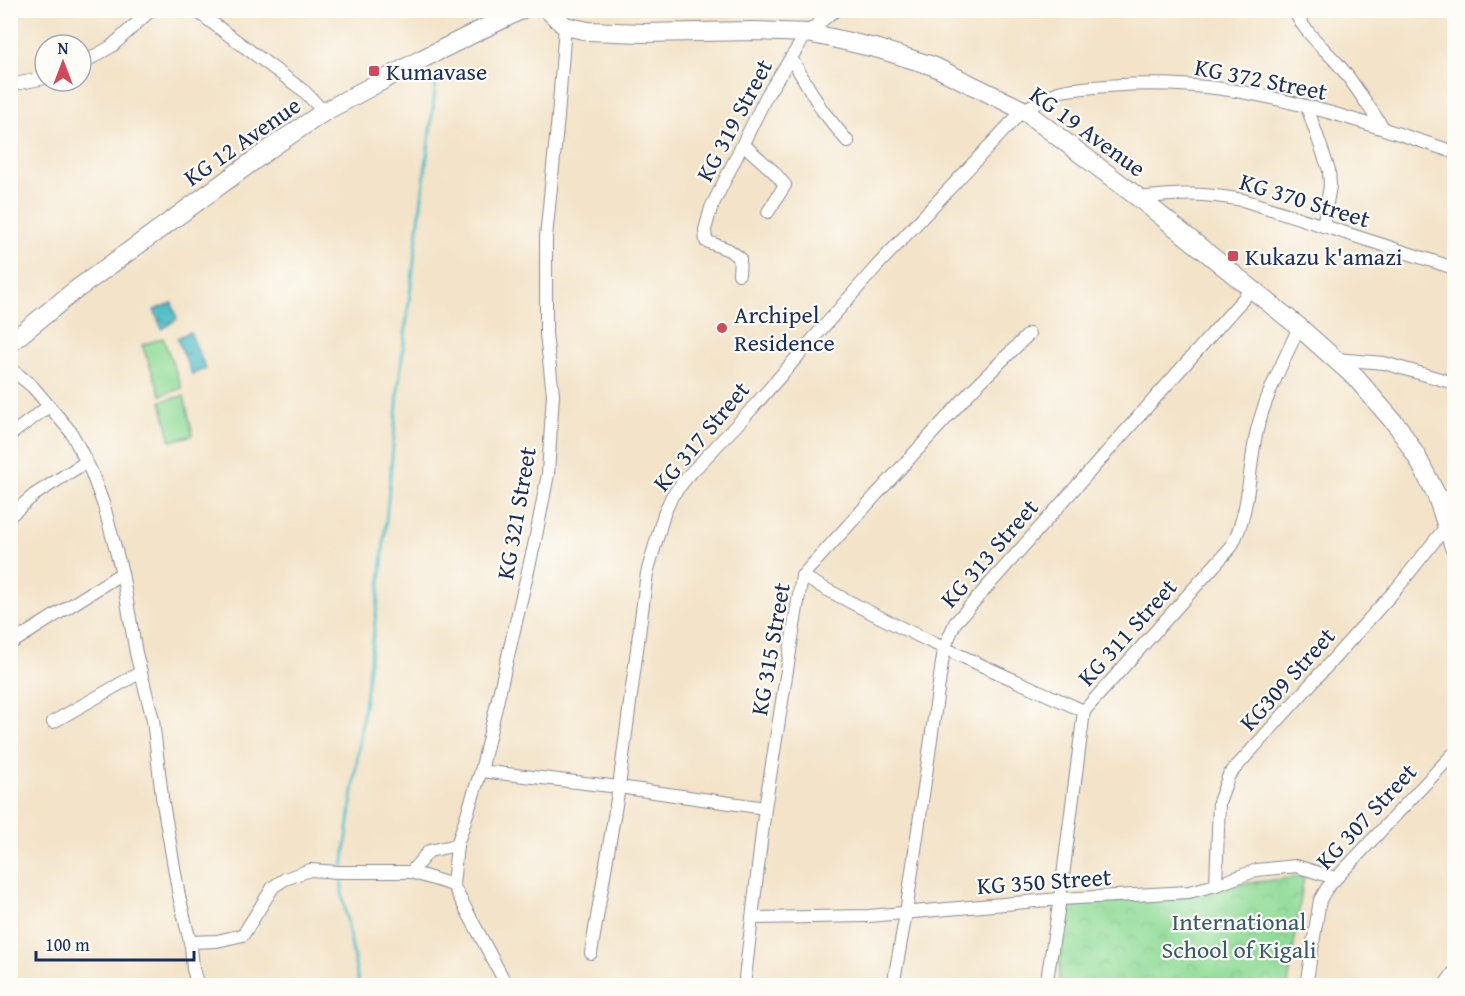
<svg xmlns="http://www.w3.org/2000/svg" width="1465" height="996" font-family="'Gentium Book Plus',serif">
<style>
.green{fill:#91dc98;stroke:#56867b;stroke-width:1.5}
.park{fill:url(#park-crowns);stroke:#56867b;stroke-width:1.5}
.water{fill:url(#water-ripples);stroke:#367693;stroke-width:1.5}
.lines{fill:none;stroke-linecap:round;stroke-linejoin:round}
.stream{stroke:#50bec8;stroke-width:3}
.street-casing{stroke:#878993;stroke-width:14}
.secondary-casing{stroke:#878993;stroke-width:20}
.street{stroke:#fff;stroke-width:12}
.secondary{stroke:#fff;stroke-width:18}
.poi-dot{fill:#d1495b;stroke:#fdfcf7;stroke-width:2}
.labels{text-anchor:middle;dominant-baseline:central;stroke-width:4.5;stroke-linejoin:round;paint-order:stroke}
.poi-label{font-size:24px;fill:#1b2f5e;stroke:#fdfcf7;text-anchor:start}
.street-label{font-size:24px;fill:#1b2f5e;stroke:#fdfcf7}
.park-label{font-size:24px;fill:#385a6c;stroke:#fdfcf7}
</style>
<defs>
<pattern id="park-crowns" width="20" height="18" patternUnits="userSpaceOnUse" patternTransform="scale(1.5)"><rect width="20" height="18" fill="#91dc98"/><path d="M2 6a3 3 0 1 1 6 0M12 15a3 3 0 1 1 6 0" fill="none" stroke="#7cbd85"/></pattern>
<pattern id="water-ripples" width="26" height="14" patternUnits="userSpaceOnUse" patternTransform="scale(1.5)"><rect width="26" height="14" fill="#50bec8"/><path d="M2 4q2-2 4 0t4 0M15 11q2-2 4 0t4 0" fill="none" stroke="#429ba6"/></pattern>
</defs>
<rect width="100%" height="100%" fill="#fdfcf7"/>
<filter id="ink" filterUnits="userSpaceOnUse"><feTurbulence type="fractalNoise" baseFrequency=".0167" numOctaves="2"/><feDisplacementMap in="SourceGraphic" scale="12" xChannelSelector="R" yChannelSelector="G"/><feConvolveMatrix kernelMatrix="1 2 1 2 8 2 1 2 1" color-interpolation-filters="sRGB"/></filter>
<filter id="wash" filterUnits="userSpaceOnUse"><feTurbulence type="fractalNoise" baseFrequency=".008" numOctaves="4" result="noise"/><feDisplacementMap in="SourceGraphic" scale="24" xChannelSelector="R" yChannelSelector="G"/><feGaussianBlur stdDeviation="1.35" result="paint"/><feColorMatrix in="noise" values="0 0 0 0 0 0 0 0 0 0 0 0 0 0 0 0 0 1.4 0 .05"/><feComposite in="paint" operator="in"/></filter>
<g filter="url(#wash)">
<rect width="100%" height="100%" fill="#f3e3c8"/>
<g class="green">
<polygon points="163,338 182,388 161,395 142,345"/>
<polygon points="184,396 193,435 171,441 161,401"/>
</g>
<polygon class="park" points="1304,876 1288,985 1058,986 1065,906"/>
<g class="water">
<polygon points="172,303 177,319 162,329 154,310"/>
<polygon points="190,332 206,369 192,374 177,338"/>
</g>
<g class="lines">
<g class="stream">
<polyline points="343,868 380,584 399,383 437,75"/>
<polyline points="342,875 342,893 359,986"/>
</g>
</g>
</g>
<g filter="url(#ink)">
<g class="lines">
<defs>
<g id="street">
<polyline points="195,10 304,91 324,112"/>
<path d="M1294,10C1304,32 1323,47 1338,64C1355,84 1369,108 1384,129"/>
<polyline points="791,58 822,110 848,142"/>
<polyline points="81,64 112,46 151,10"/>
<polyline points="10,85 45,78"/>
<polyline points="1307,107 1329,170 1330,186 1323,226"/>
<polyline points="743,144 773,171 785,185 768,212"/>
<path d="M1139,198C1180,193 1203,193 1243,200L1454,268"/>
<polyline points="739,274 740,258 729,250 706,241 705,230 711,208 767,95 807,33 830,14 837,10"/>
<polyline points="1336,359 1384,363 1454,383"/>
<polyline points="10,368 33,387 71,432 91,471 104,506 122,573 136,653 153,720 162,797 179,896 191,946 193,969 198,986"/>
<polyline points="10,435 49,406"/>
<polyline points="1436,494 1454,500"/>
<polyline points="10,516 34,495 86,462"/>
<path d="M802,576C893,627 989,669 1084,711"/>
<polyline points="10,644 122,573"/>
<polyline points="53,722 141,672"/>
<polyline points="481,771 619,787 765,808"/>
<polyline points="411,872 429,851 457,845"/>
<polyline points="1216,885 1219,802 1229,775 1398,587 1448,524"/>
<polyline points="752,918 869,916 1060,899 1189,892 1216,885 1257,870 1296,866 1335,878"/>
<polyline points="190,942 217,941 243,935 273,887 285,879 310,870 338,872 411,872 453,885"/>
<path d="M591,953L619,787L647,573L664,514L672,496L688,476L748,413L876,267L1023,110L1058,92L1067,90C1120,83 1177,82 1230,90C1307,102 1381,128 1454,152"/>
<polyline points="507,986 453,885 457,845 481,771 535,541 548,474 553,394 546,334 546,237 558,117 565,26"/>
<polyline points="744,986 765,808 802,576 972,390 1029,334"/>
<polyline points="893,986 906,913 944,649 955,623 1252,289"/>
<path d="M1046,986L1060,899L1084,711L1231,547C1251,510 1248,469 1257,430C1266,394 1284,361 1299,327"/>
<polyline points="1306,986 1320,900 1327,888 1454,753"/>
<polyline points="1444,986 1454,972"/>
</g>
<g id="secondary">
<polyline points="548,10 565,26 588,31 643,33 755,31 807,33 832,38 879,49 933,66 1023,110 1139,198 1299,327 1356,378 1399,428 1418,459 1436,494 1454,547"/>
<polyline points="10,343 73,292 278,143 324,112 422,59 521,10"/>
</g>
</defs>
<use href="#street" class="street-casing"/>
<use href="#secondary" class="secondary-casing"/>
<use href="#street" class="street"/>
<use href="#secondary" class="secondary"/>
</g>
</g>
<g class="poi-dot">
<rect x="368" y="65" width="12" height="12" rx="3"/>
<rect x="1227" y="250" width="12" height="12" rx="3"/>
<circle cx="722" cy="328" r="6"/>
</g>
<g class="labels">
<g class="poi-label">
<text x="386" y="71">Kumavase</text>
<text x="1245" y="256">Kukazu k'amazi</text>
<text x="734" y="314">Archipel<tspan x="734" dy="28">Residence</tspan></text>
</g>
<g class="street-label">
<text transform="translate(1261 79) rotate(11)">KG 372 Street</text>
<text transform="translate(734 120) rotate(-62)">KG 319 Street</text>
<text transform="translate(1088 131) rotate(36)">KG 19 Avenue</text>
<text transform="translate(242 141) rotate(-35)">KG 12 Avenue</text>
<text transform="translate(1305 200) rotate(17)">KG 370 Street</text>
<text transform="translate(701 436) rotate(-50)">KG 317 Street</text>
<text transform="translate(516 513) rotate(-80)">KG 321 Street</text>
<text transform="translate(989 553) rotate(-49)">KG 313 Street</text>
<text transform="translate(1127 632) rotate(-48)">KG 311 Street</text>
<text transform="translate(770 649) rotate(-80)">KG 315 Street</text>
<text transform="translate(1287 679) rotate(-48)">KG309 Street</text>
<text transform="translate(1366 816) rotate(-47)">KG 307 Street</text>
<text transform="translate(1044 881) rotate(-4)">KG 350 Street</text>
</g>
<g class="park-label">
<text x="1239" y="921">International<tspan x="1239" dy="28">School of Kigali</tspan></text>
</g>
</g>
<rect width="1465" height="996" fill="none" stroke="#fdfcf7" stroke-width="36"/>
<g transform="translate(63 63)"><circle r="28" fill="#fdfcf7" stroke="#a3aaba" stroke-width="1.5"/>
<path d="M0-4.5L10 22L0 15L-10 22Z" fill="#d1495b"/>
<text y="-9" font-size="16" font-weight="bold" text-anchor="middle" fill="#1b2f5e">N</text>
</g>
<path d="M36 951v9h158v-9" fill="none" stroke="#1b2f5e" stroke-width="3"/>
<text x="45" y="951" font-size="18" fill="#1b2f5e" stroke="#fdfcf7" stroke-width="4.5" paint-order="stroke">100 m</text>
</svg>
